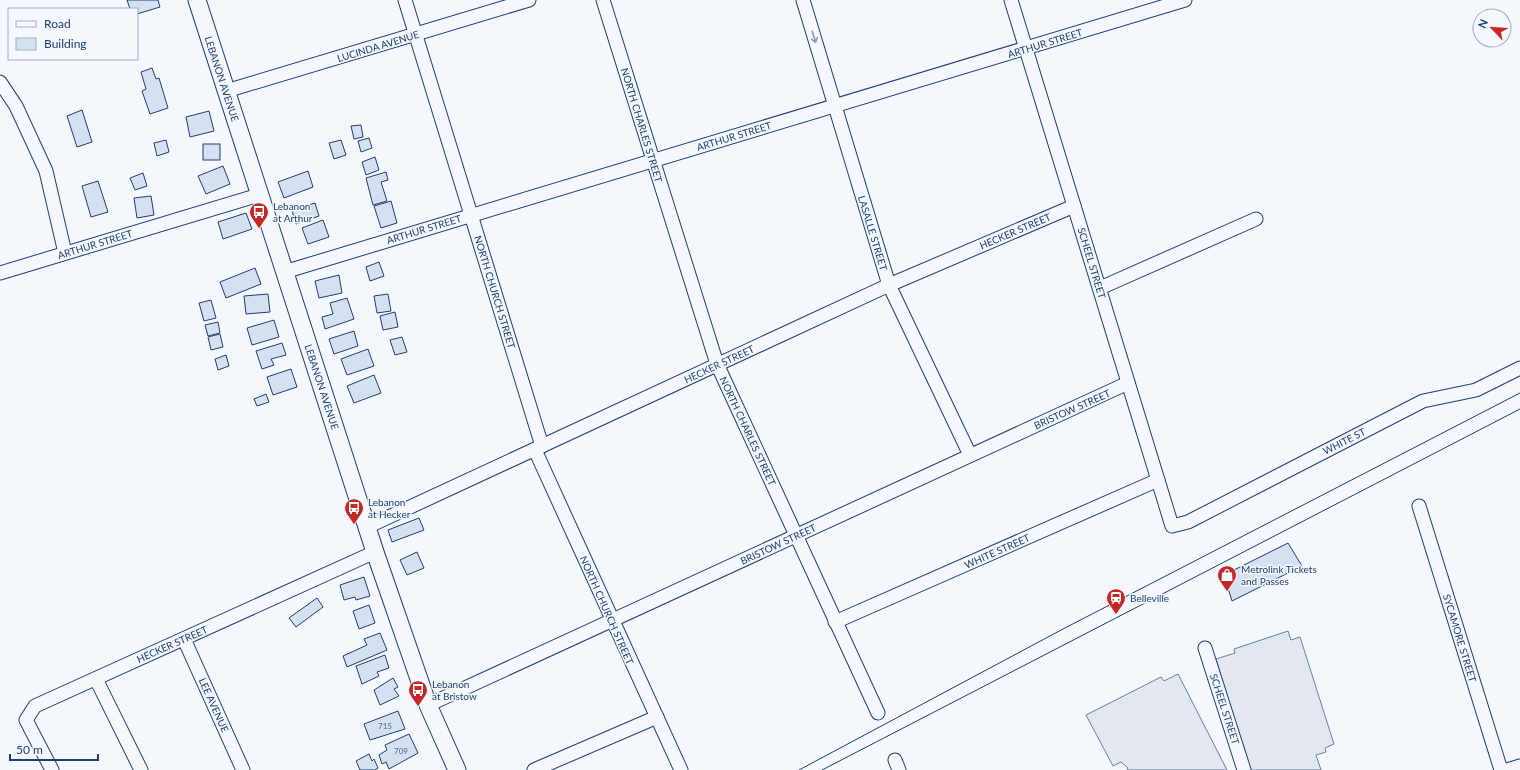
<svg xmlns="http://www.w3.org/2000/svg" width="1520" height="770" font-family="Lato,sans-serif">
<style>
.parking{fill:#e3e8f0;stroke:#687fa3}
.building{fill:#d5e0f0;stroke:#1d3f73}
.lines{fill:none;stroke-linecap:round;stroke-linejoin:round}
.minor-casing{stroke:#1d3f73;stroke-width:15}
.major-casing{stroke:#1d3f73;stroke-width:19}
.minor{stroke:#f4f7fb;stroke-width:13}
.major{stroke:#f4f7fb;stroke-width:17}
.tram{stroke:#1d3f73;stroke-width:1}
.oneway{stroke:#889bb7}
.labels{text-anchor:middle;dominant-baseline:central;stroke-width:3;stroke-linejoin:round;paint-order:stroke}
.number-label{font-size:8px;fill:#4b6792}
.street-label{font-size:10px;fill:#1d3f73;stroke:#f4f7fb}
.poi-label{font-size:10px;fill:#1d3f73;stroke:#f4f7fb;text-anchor:start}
</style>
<rect width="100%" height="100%" fill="#f4f7fb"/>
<g class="parking">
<polygon points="1288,631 1291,640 1300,637 1334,744 1325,748 1326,752 1316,755 1321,770 1250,770 1216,659 1235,653 1234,649"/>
<polygon points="1178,674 1227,770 1127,770 1128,768 1121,762 1113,766 1086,715 1161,677 1164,681"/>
</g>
<g class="building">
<polygon points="127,0 158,0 160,7 137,14 137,9 130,9"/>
<polygon points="152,68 156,79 159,78 168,108 150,114 142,91 146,89 141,72"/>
<polygon points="82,110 92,142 77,147 67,116"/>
<polygon points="209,111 214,131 190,137 186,117"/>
<polygon points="361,125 363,137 354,139 351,126"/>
<polygon points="369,138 372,148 361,152 358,141"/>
<polygon points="166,140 169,152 157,156 154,143"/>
<polygon points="341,140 346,155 334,159 329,143"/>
<rect x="203" y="144" width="17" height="16"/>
<polygon points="375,157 379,170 366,175 362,162"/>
<polygon points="223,166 230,184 206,194 198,176"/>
<polygon points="308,171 313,187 284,198 278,182"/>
<polygon points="386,172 388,180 381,182 387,201 373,205 366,178"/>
<polygon points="143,173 147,186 135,190 130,178"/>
<polygon points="98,181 108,212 91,217 82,186"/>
<polygon points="151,196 154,215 137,218 134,198"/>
<polygon points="391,201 397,223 381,228 374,206"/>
<polygon points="315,203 319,216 296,224 292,210"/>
<polygon points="246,213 252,229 223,239 218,222"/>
<polygon points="323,220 329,237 308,244 302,228"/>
<polygon points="379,262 384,276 370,281 366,267"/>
<polygon points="255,268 261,284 226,298 220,282"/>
<polygon points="339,275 342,293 319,298 315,281"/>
<polygon points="268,294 270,312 246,314 244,296"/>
<polygon points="388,294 391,311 377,313 374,296"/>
<polygon points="347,298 354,319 325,329 322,317 333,314 330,303"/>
<polygon points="211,300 216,318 204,321 199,303"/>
<polygon points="395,312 398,327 383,330 380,316"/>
<polygon points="274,320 279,337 252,345 247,328"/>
<polygon points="218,322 220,333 208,336 205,325"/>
<polygon points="354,331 358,346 334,354 329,339"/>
<polygon points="220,334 223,347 211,350 208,337"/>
<polygon points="402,337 407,352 395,355 390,340"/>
<polygon points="282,343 286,355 271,359 274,365 262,369 256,351"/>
<polygon points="368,349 374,366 347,375 341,359"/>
<polygon points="226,355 229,366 218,370 215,359"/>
<polygon points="291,369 297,387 273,395 267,377"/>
<polygon points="374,375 381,393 354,403 347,386"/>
<polygon points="266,394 269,402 257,406 254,399"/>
<polygon points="419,518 424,530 392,542 388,530"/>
<polygon points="1288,543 1302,566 1232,601 1224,575"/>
<polygon points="417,552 424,568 407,575 400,560"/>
<polygon points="364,577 370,596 356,600 355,597 344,600 340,585"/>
<polygon points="317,598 323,607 296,627 289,618"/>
<polygon points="369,605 375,623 359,629 353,611"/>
<polygon points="380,633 387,650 347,667 343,656 367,645 364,639"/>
<polygon points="385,655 389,668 377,672 379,676 362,684 356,666"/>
<polygon points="393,678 398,687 394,689 399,696 380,705 374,690"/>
<polygon points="398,711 405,729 370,740 364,724"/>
<polygon points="409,734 418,753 389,769 386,762 382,764 379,755 387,750 385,745"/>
<polygon points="369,754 372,761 374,759 378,768 375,770 360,770 356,761"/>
</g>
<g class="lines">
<defs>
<g id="minor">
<polyline points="405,0 542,446"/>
<polyline points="603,0 717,364 878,713"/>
<polyline points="803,0 889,285 970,455"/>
<polyline points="1011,0 1172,526 1188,522 1423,401 1476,390 1520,368"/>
<polyline points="0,82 16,106 46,171 65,253"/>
<polyline points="226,91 529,0"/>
<polyline points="284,272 1185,0"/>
<polyline points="0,273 259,195"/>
<polyline points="1100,288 1256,219"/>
<polyline points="535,450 681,770"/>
<polyline points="1419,506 1501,770"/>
<polyline points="367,527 889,285 1074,206"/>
<polyline points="835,622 1158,480"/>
<polyline points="184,639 243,770"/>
<polyline points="1205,648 1244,770"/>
<polyline points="96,679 141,770"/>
<polyline points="428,705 1128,383"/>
<polyline points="895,760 899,770"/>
<polyline points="52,770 26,720 35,706 375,552"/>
<polyline points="534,770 657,717"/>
<polyline points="1507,770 1520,766"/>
</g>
<polyline id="major" points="197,0 375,552 428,705 457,770"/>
</defs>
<use href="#minor" class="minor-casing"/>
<use href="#major" class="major-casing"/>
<use href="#minor" class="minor"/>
<use href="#major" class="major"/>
<g class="tram">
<polyline points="799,770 1063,629 1520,393"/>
<polyline points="822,770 1520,409"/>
</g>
</g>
<defs><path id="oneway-shaft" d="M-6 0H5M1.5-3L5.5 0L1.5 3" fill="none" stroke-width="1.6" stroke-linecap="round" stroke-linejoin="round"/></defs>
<use class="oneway" href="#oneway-shaft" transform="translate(814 37) rotate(73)"/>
<defs>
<symbol id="bus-pin" viewBox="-11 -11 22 30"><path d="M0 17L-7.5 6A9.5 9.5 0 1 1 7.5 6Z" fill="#c62828" stroke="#f4f7fb"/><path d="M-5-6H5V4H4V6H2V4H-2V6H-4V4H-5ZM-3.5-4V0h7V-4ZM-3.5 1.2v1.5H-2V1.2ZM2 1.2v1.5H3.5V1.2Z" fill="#fff"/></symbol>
<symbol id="shop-pin" viewBox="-11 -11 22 30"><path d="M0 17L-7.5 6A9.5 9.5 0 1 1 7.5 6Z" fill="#c62828" stroke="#f4f7fb"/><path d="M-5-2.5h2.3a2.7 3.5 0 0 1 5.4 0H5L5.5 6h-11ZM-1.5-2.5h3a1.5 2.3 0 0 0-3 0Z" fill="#fff"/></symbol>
<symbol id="station-pin" viewBox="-11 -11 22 30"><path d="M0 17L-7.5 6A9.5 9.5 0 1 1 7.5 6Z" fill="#c62828" stroke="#f4f7fb"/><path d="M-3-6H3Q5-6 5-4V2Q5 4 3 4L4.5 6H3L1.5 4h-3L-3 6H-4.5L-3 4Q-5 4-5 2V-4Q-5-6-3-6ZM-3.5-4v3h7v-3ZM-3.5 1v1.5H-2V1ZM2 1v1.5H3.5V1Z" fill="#fff"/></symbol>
</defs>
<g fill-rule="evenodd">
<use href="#bus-pin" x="248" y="201" width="22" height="30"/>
<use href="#bus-pin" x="343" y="497" width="22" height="30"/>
<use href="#shop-pin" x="1216" y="564" width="22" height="30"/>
<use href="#station-pin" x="1105" y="587" width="22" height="30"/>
<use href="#bus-pin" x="407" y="679" width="22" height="30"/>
</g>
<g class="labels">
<g class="number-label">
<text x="385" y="726">715</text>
<text x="401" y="751">709</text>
</g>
<g class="street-label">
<text transform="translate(1045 43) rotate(-17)">ARTHUR STREET</text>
<text transform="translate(378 46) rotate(-17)">LUCINDA AVENUE</text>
<text transform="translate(222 79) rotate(72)">LEBANON AVENUE</text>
<text transform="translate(642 125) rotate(73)">NORTH CHARLES STREET</text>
<text transform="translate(734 136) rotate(-17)">ARTHUR STREET</text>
<text transform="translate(424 229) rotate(-17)">ARTHUR STREET</text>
<text transform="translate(1015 231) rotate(-23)">HECKER STREET</text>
<text transform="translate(873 233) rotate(73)">LASALLE STREET</text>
<text transform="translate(95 244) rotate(-17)">ARTHUR STREET</text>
<text transform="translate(1092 263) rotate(73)">SCHEEL STREET</text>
<text transform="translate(495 292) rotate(73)">NORTH CHURCH STREET</text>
<text transform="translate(719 364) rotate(-25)">HECKER STREET</text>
<text transform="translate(322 387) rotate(72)">LEBANON AVENUE</text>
<text transform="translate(1072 409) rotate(-24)">BRISTOW STREET</text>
<text transform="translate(748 431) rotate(65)">NORTH CHARLES STREET</text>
<text transform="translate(1344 441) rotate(-27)">WHITE ST</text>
<text transform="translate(778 544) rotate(-25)">BRISTOW STREET</text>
<text transform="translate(997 551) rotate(-24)">WHITE STREET</text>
<text transform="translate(607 610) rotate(66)">NORTH CHURCH STREET</text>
<text transform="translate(1460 638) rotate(73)">SYCAMORE STREET</text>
<text transform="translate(172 644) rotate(-24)">HECKER STREET</text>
<text transform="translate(214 705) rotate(66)">LEE AVENUE</text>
<text transform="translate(1225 709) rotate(72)">SCHEEL STREET</text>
</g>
<g class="poi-label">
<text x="273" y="206">Lebanon<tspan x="273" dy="12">at Arthur</tspan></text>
<text x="368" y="502">Lebanon<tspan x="368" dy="12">at Hecker</tspan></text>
<text x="1241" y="569">Metrolink Tickets<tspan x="1241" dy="12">and Passes</tspan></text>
<text x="1130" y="598">Belleville</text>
<text x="432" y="684">Lebanon<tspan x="432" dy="12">at Bristow</tspan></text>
</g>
</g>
<rect x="8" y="8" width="130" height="52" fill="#f4f7fb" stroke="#9eadc5"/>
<rect x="16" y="21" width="20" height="6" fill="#f4f7fb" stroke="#9eadc5"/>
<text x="44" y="28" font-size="12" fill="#1d3f73">Road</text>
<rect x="16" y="38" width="20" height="12" fill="#d5e0f0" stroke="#9eadc5"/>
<text x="44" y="48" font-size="12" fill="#1d3f73">Building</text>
<g transform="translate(1492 28) rotate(295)"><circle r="19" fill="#f4f7fb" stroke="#9eadc5"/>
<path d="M0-3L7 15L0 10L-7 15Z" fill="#c62828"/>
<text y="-6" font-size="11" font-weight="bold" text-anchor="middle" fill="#1d3f73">N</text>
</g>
<path d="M10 754v6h88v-6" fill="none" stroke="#1d3f73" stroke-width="2"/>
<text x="16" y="754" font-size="12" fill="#1d3f73" stroke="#f4f7fb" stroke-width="3" paint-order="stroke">50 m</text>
</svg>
